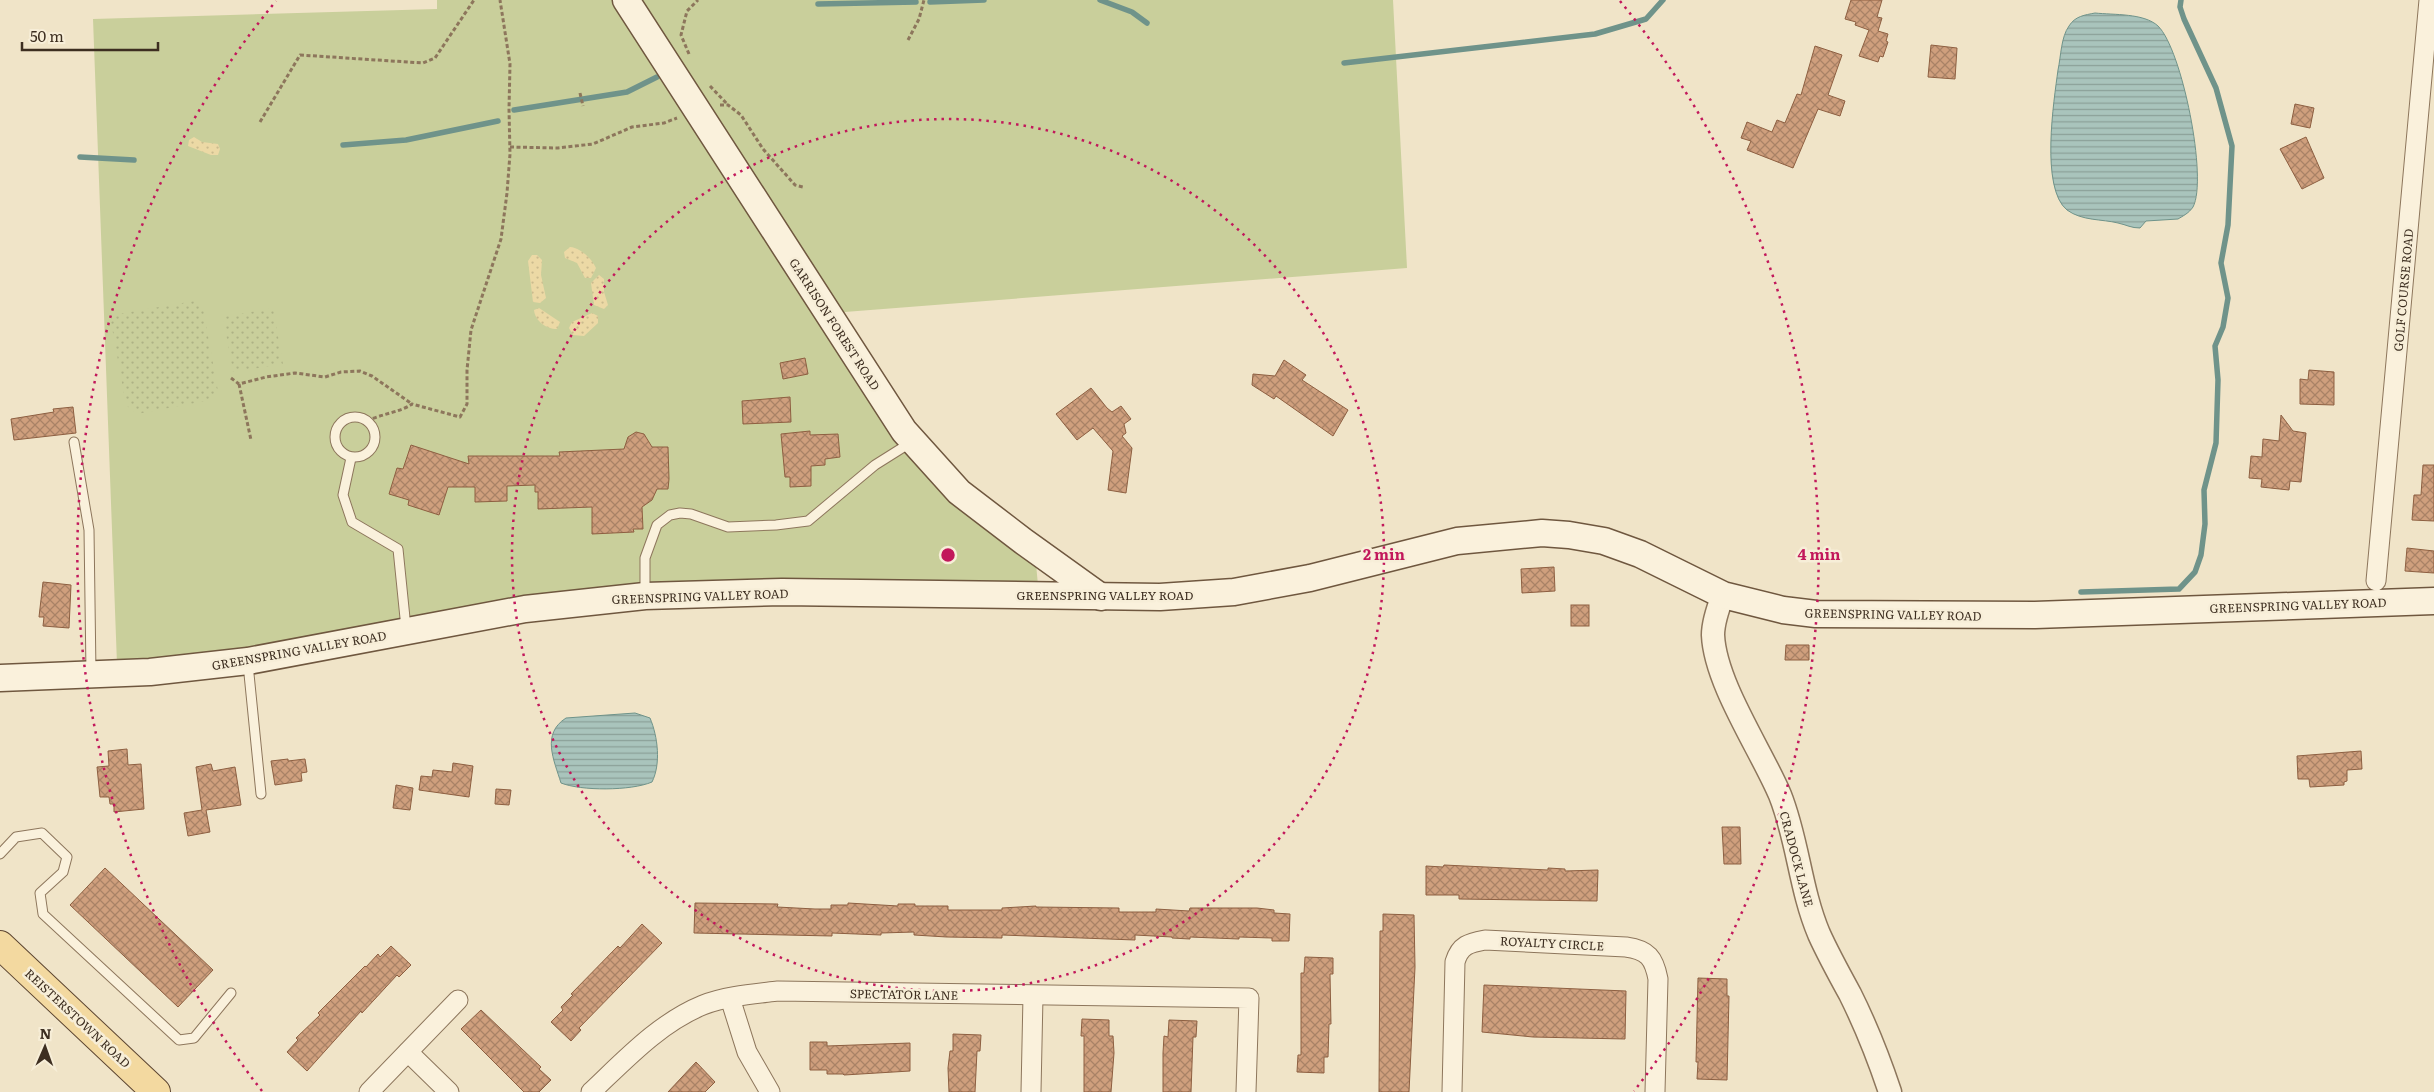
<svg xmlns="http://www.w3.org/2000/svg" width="2434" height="1092" font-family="Literata,serif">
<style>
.green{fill:#c9cf9b}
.sand{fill:url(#sand-dots)}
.park{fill:url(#park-dots)}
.water{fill:url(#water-rules);stroke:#6f938a}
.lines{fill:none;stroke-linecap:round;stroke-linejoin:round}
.stream{stroke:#6f938a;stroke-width:5.5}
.building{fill:url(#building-cross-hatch);stroke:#8d5f41}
.service-casing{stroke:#8d765c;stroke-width:11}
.minor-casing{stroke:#8d765c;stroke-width:21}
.tertiary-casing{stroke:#8d765c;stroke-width:25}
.secondary-casing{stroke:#6f573f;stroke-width:29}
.primary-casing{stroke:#5b4430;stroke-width:30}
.path{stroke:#8d765c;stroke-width:3;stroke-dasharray:4 2.5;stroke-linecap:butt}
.service{stroke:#faf1dc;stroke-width:9}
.minor{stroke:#faf1dc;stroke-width:19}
.tertiary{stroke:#faf1dc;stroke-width:22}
.secondary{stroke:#faf1dc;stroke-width:26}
.primary{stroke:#f3d9a0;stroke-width:28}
.ring{fill:none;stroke:#c2185b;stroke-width:2.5;stroke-dasharray:2.5 5}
.labels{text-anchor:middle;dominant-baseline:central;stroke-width:5;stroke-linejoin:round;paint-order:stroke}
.street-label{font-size:12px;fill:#3d2e20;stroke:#f7eed8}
.centre{fill:#c2185b;stroke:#f7eed8;stroke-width:2.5}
.ring-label{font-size:15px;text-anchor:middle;font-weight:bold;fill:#c2185b;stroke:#f7eed8;stroke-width:5;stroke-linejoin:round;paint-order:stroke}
</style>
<defs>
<pattern id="sand-dots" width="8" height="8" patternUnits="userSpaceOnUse" patternTransform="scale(1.25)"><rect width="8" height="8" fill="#ecd9a5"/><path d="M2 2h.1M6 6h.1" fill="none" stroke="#cbbb8e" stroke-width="1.8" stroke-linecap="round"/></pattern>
<pattern id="park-dots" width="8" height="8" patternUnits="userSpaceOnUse" patternTransform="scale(1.25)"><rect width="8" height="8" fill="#c9cf9b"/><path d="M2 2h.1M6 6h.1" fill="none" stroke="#aeb285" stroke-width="1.8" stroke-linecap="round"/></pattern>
<pattern id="water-rules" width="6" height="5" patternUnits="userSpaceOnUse" patternTransform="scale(1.25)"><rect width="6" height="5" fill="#a9c4bc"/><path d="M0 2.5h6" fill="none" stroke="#8ba098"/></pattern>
<pattern id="building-cross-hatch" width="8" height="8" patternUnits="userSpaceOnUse" patternTransform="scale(1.25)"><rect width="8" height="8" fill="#cf9f7d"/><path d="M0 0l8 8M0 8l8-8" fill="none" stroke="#a98266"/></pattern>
</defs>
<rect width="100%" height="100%" fill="#f0e4c8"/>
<polygon class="green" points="437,0 1393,0 1407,268 819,314 1036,564 1038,585 782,582 265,648 117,664 93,19 437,9"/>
<g class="sand">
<polygon points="194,137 202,142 218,144 220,149 218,155 211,155 188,146 189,140"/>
<path d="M570,247C581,248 592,259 596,268L591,278H585L577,263L565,258L564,252Z"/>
<polygon points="532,255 537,255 542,260 541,275 546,298 540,303 533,302 528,261"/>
<polygon points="599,275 604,279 604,292 608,305 604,309 594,305 591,283"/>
<path d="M539,308L560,322L557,329C546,329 535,321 534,310Z"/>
<polygon points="592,313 598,316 598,323 584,336 573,335 569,328 572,322"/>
</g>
<g class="park">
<polygon points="194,301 203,308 218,391 211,400 137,414 126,405 111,322 118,314"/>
<polygon points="273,308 283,364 233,372 223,317"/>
</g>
<g class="water">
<path d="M2095,13C2114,15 2144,13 2158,26C2182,49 2208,179 2193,207C2189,213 2183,216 2178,219L2146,221L2140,228C2131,228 2127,225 2118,223C2102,219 2082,221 2067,210C2040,188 2054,100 2058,70C2061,56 2061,37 2069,26C2075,16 2085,15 2095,13Z"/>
<path d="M635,713L650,718C658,737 661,764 652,782C631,791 581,791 561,783C554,760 541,734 566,718Z"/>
</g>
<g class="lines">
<g class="stream">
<polyline points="1100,0 1132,12 1147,23"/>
<polyline points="930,2 984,0"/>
<polyline points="818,4 916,2"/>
<polyline points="1344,63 1595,34 1646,19 1663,0"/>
<polyline points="514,110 627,92 657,77"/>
<polyline points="343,145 406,140 498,121"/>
<polyline points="80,157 134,160"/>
<polyline points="2081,592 2179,589 2195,572 2201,555 2205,524 2204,490 2216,443 2218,380 2215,346 2223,327 2228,298 2221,263 2228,225 2232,146 2216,88 2184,19 2180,7 2181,0"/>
</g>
</g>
<g class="building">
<polygon points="1851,0 1882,0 1877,17 1882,18 1878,31 1888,34 1886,41 1888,42 1883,57 1880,56 1878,62 1859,56 1869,30 1855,25 1856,22 1845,19"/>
<polygon points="1931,45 1957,48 1955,79 1928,77"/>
<polygon points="1815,46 1842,55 1828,95 1845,101 1840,116 1818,109 1793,168 1747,150 1751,141 1741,138 1747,122 1772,132 1777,120 1785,123 1797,94 1801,95"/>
<polygon points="2295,104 2314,108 2310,128 2291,124"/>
<polygon points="2306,137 2324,178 2302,189 2280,149"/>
<polygon points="805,358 808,374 783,379 780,363"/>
<polygon points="1284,360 1306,375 1302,380 1348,410 1333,436 1276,396 1274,399 1252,385 1253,374 1275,376"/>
<polygon points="2309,370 2334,372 2334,405 2300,404 2300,379 2308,380"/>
<polygon points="1091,388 1107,408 1112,412 1121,406 1131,419 1124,424 1126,433 1122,436 1132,448 1126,493 1108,490 1113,451 1093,428 1077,440 1056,414"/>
<polygon points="790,397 791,422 743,424 742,401"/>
<polygon points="73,407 76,433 14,440 11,419 54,412 53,409"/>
<polygon points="2281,415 2293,431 2306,433 2301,482 2290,481 2289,490 2261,487 2262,479 2249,478 2251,456 2262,457 2263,439 2279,441"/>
<polygon points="810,431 810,435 838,434 840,457 825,459 825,465 811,466 811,486 790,487 790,477 785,477 781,434"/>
<polygon points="636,432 644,434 652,447 668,447 669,479 668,489 657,489 652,500 642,507 643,529 633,529 634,532 592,534 592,507 538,509 538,492 535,492 535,485 507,486 507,501 475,502 475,487 448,487 439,515 408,505 409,500 389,494 397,468 403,469 411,445 469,464 468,456 560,456 559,452 624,449 628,437"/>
<polygon points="2423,465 2434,465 2434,521 2412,520 2414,495 2421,495"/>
<polygon points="2407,548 2434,551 2434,573 2405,571"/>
<polygon points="1554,567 1555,591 1522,593 1521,569"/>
<polygon points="43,582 71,585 69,628 43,626 44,617 39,617"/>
<rect x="1571" y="605" width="18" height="21"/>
<polygon points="1786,645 1809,645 1809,660 1785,660"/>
<polygon points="127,749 128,765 141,764 144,809 114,812 114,804 110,804 109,797 100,797 97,767 109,766 108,751"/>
<polygon points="2361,751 2362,769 2347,770 2347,781 2344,782 2344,785 2310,787 2309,779 2298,779 2297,756"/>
<polygon points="288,759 288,761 305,759 307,772 301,773 302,781 275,785 271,761"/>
<polygon points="453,763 473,766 469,797 419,790 421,776 432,777 433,770 452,772"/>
<polygon points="211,764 213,771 235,767 241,805 206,810 210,832 188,836 184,813 202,810 196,767"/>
<polygon points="396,785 413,788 410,810 393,808"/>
<polygon points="496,789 511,790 509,805 495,804"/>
<polygon points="1722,827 1740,827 1741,864 1724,864"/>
<polygon points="1444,865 1548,870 1548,868 1565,869 1565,871 1598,870 1597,901 1459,899 1459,895 1426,895 1426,866 1443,867"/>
<polygon points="105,868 213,970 178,1007 70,905"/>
<polygon points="695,903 778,904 777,907 815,909 831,909 831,905 848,905 848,903 898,906 898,904 915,904 915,906 948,906 948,910 1002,910 1002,908 1036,906 1036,907 1119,908 1119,912 1156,912 1156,909 1189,911 1190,908 1257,908 1274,910 1274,913 1290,914 1289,941 1272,941 1272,938 1239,937 1239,939 1190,937 1190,939 1172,938 1172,937 1135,935 1135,940 1002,935 1002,938 947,937 914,935 914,932 881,933 881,935 832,933 832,936 694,933"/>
<polygon points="1383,914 1414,915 1415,967 1409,1092 1379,1092 1380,931 1383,931"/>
<polygon points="642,924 662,943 579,1028 581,1030 571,1041 551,1022 563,1010 561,1007 573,995 571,994 618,946 620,948"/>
<polygon points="391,946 411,965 399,977 397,975 362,1013 361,1011 307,1071 287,1052 298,1040 296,1038 320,1015 318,1013 365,966 366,967 378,954 380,957"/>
<polygon points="1305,957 1333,958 1333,974 1330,974 1331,1024 1329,1024 1328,1057 1324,1057 1324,1073 1297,1072 1298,1055 1301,1055 1301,973 1304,973"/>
<polygon points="1698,978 1727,979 1727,996 1729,996 1727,1080 1697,1079 1698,1062 1696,1062"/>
<polygon points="1484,985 1626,991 1625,1039 1533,1037 1482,1032"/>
<polygon points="481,1010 541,1067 539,1069 551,1080 539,1092 524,1092 461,1029"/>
<polygon points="1082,1019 1109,1020 1109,1036 1113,1036 1114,1053 1111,1092 1084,1092 1084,1036 1081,1036"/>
<polygon points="1169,1020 1197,1021 1196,1037 1193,1037 1191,1092 1163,1092 1163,1053 1164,1036 1168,1037"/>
<polygon points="953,1034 981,1035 980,1051 977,1051 975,1092 949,1092 948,1068 950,1051 953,1051"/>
<polygon points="810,1042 827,1042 827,1046 910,1043 910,1071 844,1075 843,1074 827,1074 827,1070 810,1070"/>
<polygon points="696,1062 715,1082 705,1092 668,1092"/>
</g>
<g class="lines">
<defs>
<g id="service">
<circle cx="355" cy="437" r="20"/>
<polyline points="74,442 89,530 91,673"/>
<polyline points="351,458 343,495 352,522 398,549 406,628"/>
<polyline points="645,594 645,558 657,525 670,515 680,513 691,514 728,527 776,525 808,521 875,465 910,443"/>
<polyline points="248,664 261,794"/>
<polyline points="0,854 16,837 42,833 67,857 63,872 40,893 43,914 179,1040 194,1038 231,993"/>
</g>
<g id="minor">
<polyline points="2376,581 2429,0"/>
<polyline points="730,998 747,1052 770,1092"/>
<polyline points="408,1052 449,1092"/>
<polyline points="369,1092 458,1000"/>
<path d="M591,1092C625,1060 659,1023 703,1005C726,996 753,994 778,991L1249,998L1246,1092"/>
<polyline points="1031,1092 1033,996"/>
<path d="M1452,1092L1455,962C1460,945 1469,943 1485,940L1626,947C1648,950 1654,958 1658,979L1655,1092"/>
</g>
<path id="tertiary" d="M1723,595C1718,608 1713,622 1713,635C1715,683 1761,750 1780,795C1798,840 1800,889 1819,934C1828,954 1839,974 1850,994C1866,1026 1879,1059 1890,1092"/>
<g id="secondary">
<polyline points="626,0 904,431 959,492 1023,541 1101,597"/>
<polyline points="0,678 150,672 248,661 525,609 645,596 782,592 1160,597 1234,592 1310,578 1457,541 1542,533 1569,535 1604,541 1640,554 1723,595 1783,610 1816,614 2035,615 2434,601"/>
</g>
<polyline id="primary" points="0,945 156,1092"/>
</defs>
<use href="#service" class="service-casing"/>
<use href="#minor" class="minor-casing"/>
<use href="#tertiary" class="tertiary-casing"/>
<use href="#secondary" class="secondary-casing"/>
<use href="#primary" class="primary-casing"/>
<g class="path">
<polyline points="908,40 919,19 924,0"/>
<polyline points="689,54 681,35 687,11 698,0"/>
<polyline points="710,86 728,105"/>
<polyline points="580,93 583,106"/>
<polyline points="720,105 728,105 741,115 763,149 795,185 803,187"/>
<polyline points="260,122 300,55 423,63 435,58 474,0"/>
<polyline points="510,147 558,148 593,144 632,127 664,123 677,118"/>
<polyline points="231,378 239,384 266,377 295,373 325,377 341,372 360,371 372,376 412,404"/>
<polyline points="239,384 251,440"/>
<path d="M367,421C381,414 401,412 412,404L460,417L467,404V370L471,330L501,239L507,193L510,154L509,109L510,64L500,0"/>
</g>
<use href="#service" class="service"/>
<use href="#minor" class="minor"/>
<use href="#tertiary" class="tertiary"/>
<use href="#secondary" class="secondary"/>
<use href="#primary" class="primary"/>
</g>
<g class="ring">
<circle cx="948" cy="555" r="436"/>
<path d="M262 1091A871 871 0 0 1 276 1M1620 1A871 871 0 0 1 1634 1091"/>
</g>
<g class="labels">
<g class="street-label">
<text transform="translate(2403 290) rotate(-85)">GOLF COURSE ROAD</text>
<text transform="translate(835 324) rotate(57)">GARRISON FOREST ROAD</text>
<text x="1105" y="595">GREENSPRING VALLEY ROAD</text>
<text transform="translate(700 596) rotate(-2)">GREENSPRING VALLEY ROAD</text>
<text transform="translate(2298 605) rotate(-2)">GREENSPRING VALLEY ROAD</text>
<text transform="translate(1893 614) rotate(1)">GREENSPRING VALLEY ROAD</text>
<text transform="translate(299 650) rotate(-10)">GREENSPRING VALLEY ROAD</text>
<text transform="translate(1797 859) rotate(75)">CRADOCK LANE</text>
<text transform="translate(1552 943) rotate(3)">ROYALTY CIRCLE</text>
<text transform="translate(904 994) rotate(1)">SPECTATOR LANE</text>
<text transform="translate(78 1018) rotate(43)">REISTERSTOWN ROAD</text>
</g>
</g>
<circle cx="948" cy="555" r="8" class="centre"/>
<g class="ring-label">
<text x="1384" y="560">2 min</text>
<text x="1819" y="560">4 min</text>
</g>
<g transform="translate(45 1047) rotate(2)" stroke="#f7eed8" stroke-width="4" paint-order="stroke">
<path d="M0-4L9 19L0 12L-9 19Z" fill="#3d2e20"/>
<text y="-8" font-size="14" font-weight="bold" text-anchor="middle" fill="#3d2e20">N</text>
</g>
<path d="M22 42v8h136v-8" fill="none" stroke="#3d2e20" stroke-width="2.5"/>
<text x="30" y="42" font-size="15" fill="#3d2e20" stroke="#f7eed8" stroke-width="4" paint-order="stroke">50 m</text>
</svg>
